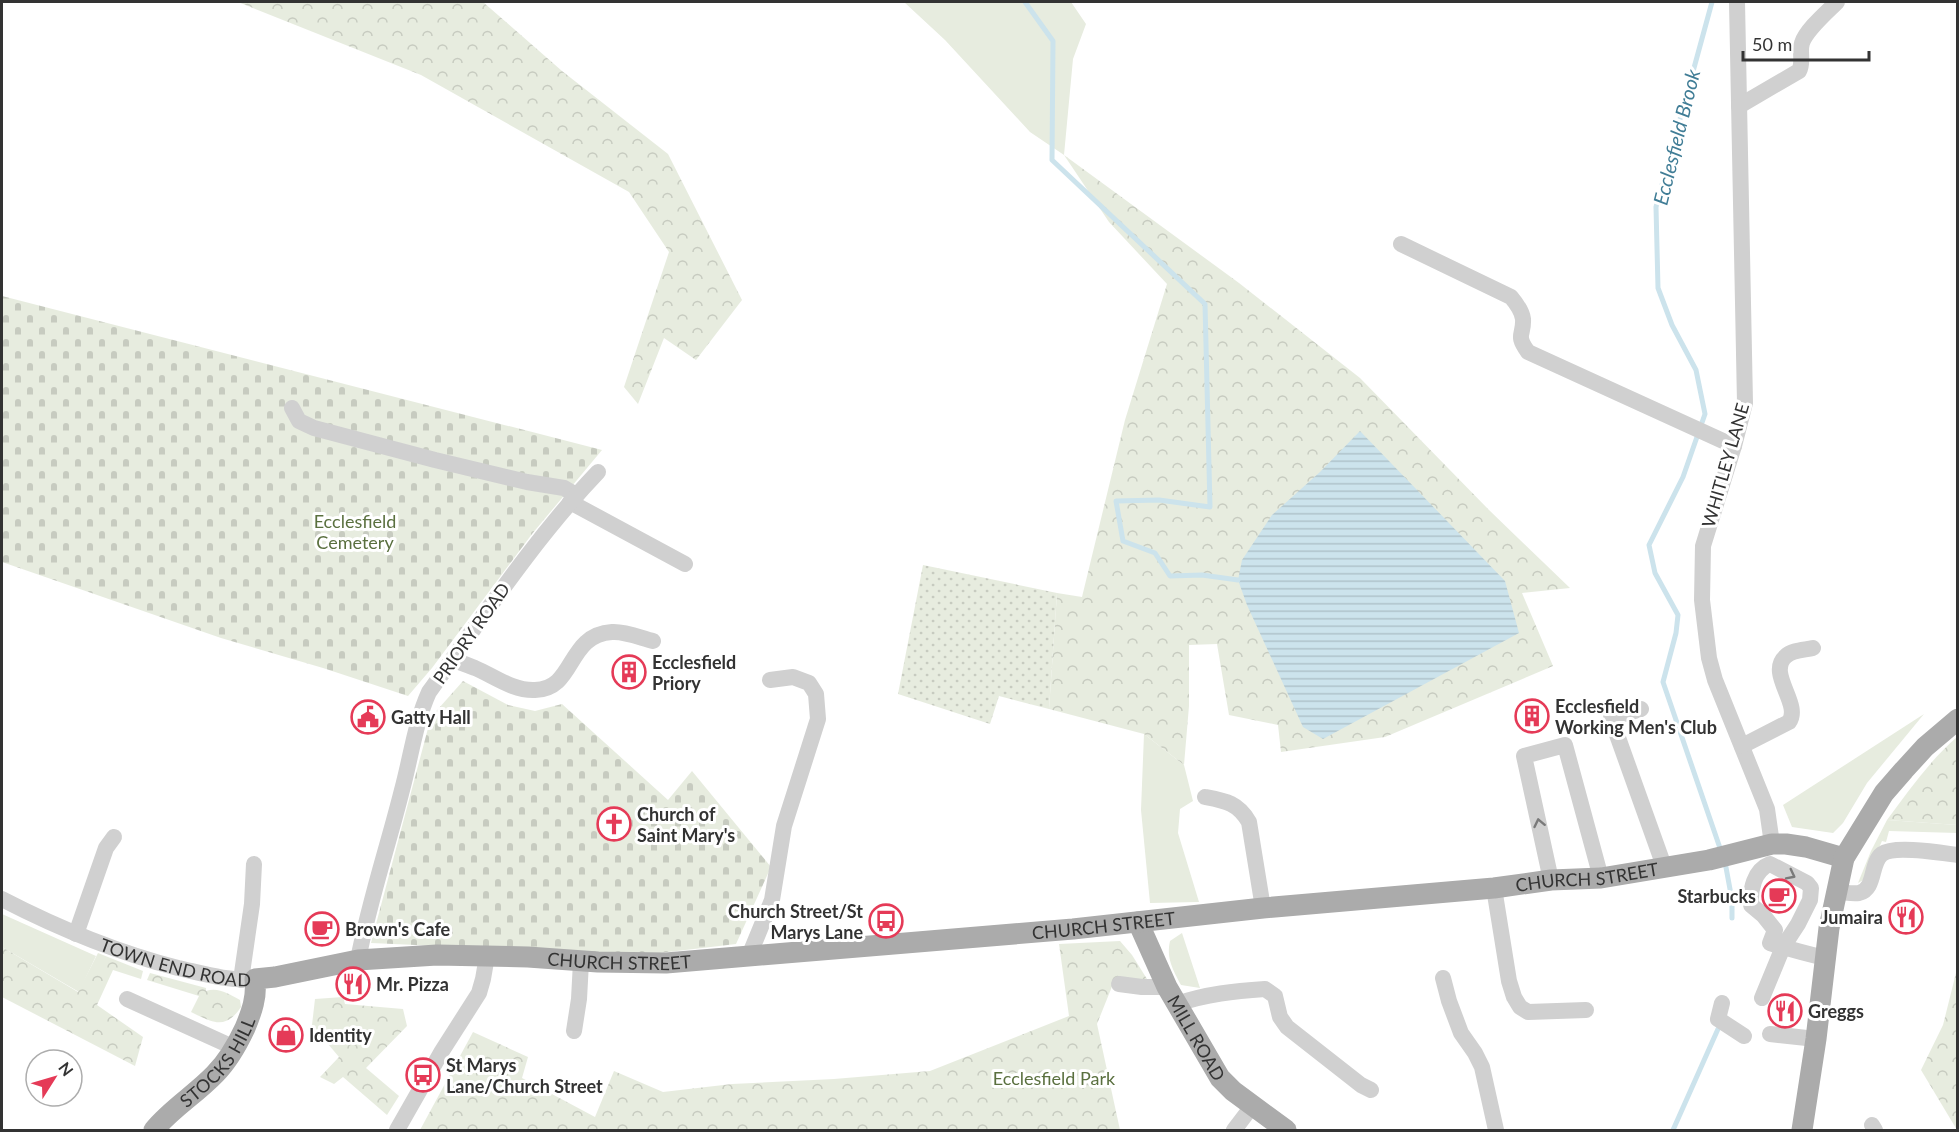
<svg xmlns="http://www.w3.org/2000/svg" width="1959" height="1132" font-family="Lato,sans-serif">
<style>
.grass{fill:#e7ecdf}
.forest{fill:url(#forest-crowns)}
.cemetery{fill:url(#cemetery-stones)}
.garden{fill:url(#garden-dots)}
.water{fill:url(#water-rules)}
.lines{fill:none;stroke-linecap:round;stroke-linejoin:round}
.stream{stroke:#cce3ec;stroke-width:5}
.minor{stroke:#d0d0d0;stroke-width:16}
.major{stroke:#ababab;stroke-width:21}
.oneway{stroke:#7a7a7a}
.labels{text-anchor:middle;dominant-baseline:central;stroke-width:6;stroke-linejoin:round;paint-order:stroke}
.street-label{font-size:18px;fill:#333;stroke:#fff}
.park-label{font-size:18px;fill:#5a703f;stroke:#fff}
.poi-label{font-size:18px;font-weight:bold;fill:#333;stroke:#fff;text-anchor:start}
.water-label{font-size:20px;font-style:italic;fill:#407d96;stroke:#fff}
</style>
<defs>
<pattern id="forest-crowns" width="20" height="18" patternUnits="userSpaceOnUse" patternTransform="scale(1.5)"><rect width="20" height="18" fill="#e7ecdf"/><path d="M2 6a3 3 0 1 1 6 0M12 15a3 3 0 1 1 6 0" fill="none" stroke="#c7cbc0"/></pattern>
<pattern id="cemetery-stones" width="16" height="16" patternUnits="userSpaceOnUse" patternTransform="scale(1.5)"><rect width="16" height="16" fill="#e7ecdf"/><path d="M2 7V4a2 2 0 0 1 4 0v3zM10 15v-3a2 2 0 0 1 4 0v3z" fill="#c7cbc0"/></pattern>
<pattern id="garden-dots" width="8" height="8" patternUnits="userSpaceOnUse" patternTransform="scale(1.5)"><rect width="8" height="8" fill="#e7ecdf"/><path d="M2 2h.1M6 6h.1" fill="none" stroke="#c7cbc0" stroke-width="1.8" stroke-linecap="round"/></pattern>
<pattern id="water-rules" width="6" height="5" patternUnits="userSpaceOnUse" patternTransform="scale(1.5)"><rect width="6" height="5" fill="#cce3ec"/><path d="M0 2.5h6" fill="none" stroke="#b0c3cb"/></pattern>
</defs>
<rect width="100%" height="100%" fill="#fff"/>
<g class="grass">
<polygon points="904,2 1071,2 1086,24 1073,59 1064,155 1030,132 945,40"/>
<polygon points="1924,714 1867,783 1843,823 1833,833 1792,827 1783,805"/>
<polygon points="1144,734 1184,765 1193,801 1180,809 1178,833 1199,902 1150,903 1141,810"/>
<polygon points="1887,820 1957,825 1957,833 1889,831 1886,842 1882,841 1865,879 1858,883 1871,851"/>
<polygon points="2,914 96,956 79,992 2,947"/>
<path d="M1182,933L1200,988L1181,985C1173,970 1166,958 1170,941Z"/>
</g>
<g class="forest">
<polygon points="238,2 483,2 562,71 668,154 742,300 696,360 664,338 638,404 624,387 669,252 629,192 421,75"/>
<polygon points="1064,155 1239,283 1360,378 1489,510 1570,588 1522,593 1553,666 1385,737 1281,752 1278,725 1229,715 1217,644 1189,645 1189,706 1184,765 1144,734 1049,709 1057,593 1082,597 1125,420 1167,284 1109,222"/>
<path d="M1957,737V825L1887,820C1908,792 1930,760 1957,737Z"/>
<polygon points="1120,941 1132,955 1147,979 1115,979 1097,1024 1120,1130 420,1130 473,1032 528,1057 522,1078 595,1117 614,1071 663,1092 732,1084 834,1079 930,1071 1069,1016 1059,944"/>
<polygon points="2,947 78,992 98,953 143,971 141,979 113,970 97,1005 143,1037 135,1066 2,997"/>
<polygon points="1957,969 1958,1130 1957,1130 1921,1070 1943,1025"/>
<path d="M150,973L206,988V991C219,987 228,994 240,1000L241,1007C225,1031 212,1022 191,1012L199,996L147,980Z"/>
<polygon points="343,997 345,1004 403,1009 407,1026 366,1068 399,1096 387,1115 343,1077 334,1084 320,1077 339,1057 312,1025 315,999"/>
</g>
<g class="cemetery">
<polygon points="2,296 602,450 532,534 432,668 408,696 323,668 221,638 2,562"/>
<polygon points="463,681 508,705 535,711 562,704 668,800 692,771 771,867 736,944 643,955 371,943 431,717"/>
</g>
<polygon class="garden" points="923,565 1057,593 1049,709 999,696 990,724 898,694"/>
<polygon class="water" points="1360,431 1505,581 1519,633 1323,739 1303,727 1247,605 1238,580 1242,560 1272,515 1320,472"/>
<g class="lines">
<g class="stream">
<polyline points="1025,2 1053,41 1052,160 1205,304 1210,507 1159,500 1116,501 1123,541 1155,553 1170,576 1202,575 1238,580"/>
<polyline points="1712,2 1656,207 1658,288 1672,325 1696,370 1705,414 1683,477 1649,545 1655,573 1678,615 1676,633 1663,682 1721,851"/>
<polyline points="1725,862 1732,900 1732,918"/>
<polyline points="1673,1130 1718,1029"/>
</g>
<g class="minor">
<polyline points="1737,2 1745,403 1734,446 1703,546 1702,600 1709,658 1715,680 1767,809 1772,844"/>
<path d="M1739,106L1799,71C1804,62 1799,52 1802,43C1806,30 1827,12 1837,2"/>
<path d="M1401,244L1511,297C1516,303 1522,311 1523,319C1524,336 1515,334 1528,352L1734,446"/>
<polyline points="292,408 299,421 314,428 435,460 527,482 564,488 576,495"/>
<polyline points="570,502 685,564"/>
<path d="M453,660C460,662 467,665 475,668C494,676 513,691 535,690C576,689 566,635 612,632C625,631 641,638 653,641"/>
<polyline points="1641,709 1611,718 1665,869"/>
<path d="M1742,746L1789,722C1802,704 1766,673 1786,656C1792,650 1805,650 1813,648"/>
<path d="M1205,797C1226,801 1238,803 1249,822L1263,908"/>
<polyline points="1551,880 1524,756 1565,745 1601,878"/>
<polyline points="1494,888 1509,981 1514,997 1520,1007 1528,1012 1586,1010"/>
<path d="M1836,892C1843,892 1852,894 1859,893C1876,889 1870,863 1882,854C1894,845 1942,853 1958,855"/>
<path id="s1" d="M2,899C58,928 116,952 178,968C205,974 227,981 255,979"/>
<polyline points="76,934 106,848 114,837"/>
<polyline points="749,956 772,900 784,826 818,719 816,694 809,683 793,677 770,680"/>
<path d="M358,960C369,902 388,846 402,790C411,757 415,723 429,692C483,617 534,539 598,472"/>
<polyline points="1443,978 1449,1001 1461,1033 1475,1053 1482,1067 1496,1130"/>
<polyline points="241,980 252,904 254,864"/>
<polyline points="1119,984 1142,987 1167,987"/>
<path d="M1762,998L1783,947L1798,924L1810,900L1811,888L1807,883L1770,864C1754,870 1750,890 1751,905L1763,915L1775,930L1770,943C1789,949 1807,954 1825,958"/>
<polyline points="127,999 235,1048"/>
<polyline points="1722,1003 1718,1019 1744,1036"/>
<path d="M1177,1004C1206,994 1235,991 1265,989L1275,996L1280,1017L1287,1027L1361,1085L1371,1090"/>
<polyline points="574,1031 579,999 581,962"/>
<polyline points="1770,1034 1816,1039"/>
<polyline points="1872,1125 1875,1130"/>
<polyline points="397,1130 442,1051 479,993 483,979 487,956"/>
<polyline points="1234,1130 1253,1105"/>
</g>
<g class="major">
<path id="s2" d="M1138,922L1167,987L1220,1078L1233,1091L1286,1130"/>
<path id="s3" d="M154,1130C171,1109 196,1094 215,1074C228,1061 237,1045 245,1028C252,1011 257,997 255,979L275,977L358,960L437,955L528,957L598,962L666,963L1073,929L1263,908L1494,888L1551,880L1601,878L1709,860L1772,844H1786L1806,847L1844,858"/>
<polyline points="1802,1130 1816,1039 1829,928 1844,858 1884,793 1904,770 1925,747 1958,719"/>
</g>
</g>
<defs><path id="oneway-chevron" d="M-2-3.5L2.5 0L-2 3.5" fill="none" stroke-width="1.6" stroke-linecap="round" stroke-linejoin="round" transform="scale(1.5)"/></defs>
<g class="oneway">
<use href="#oneway-chevron" transform="translate(1539 823) rotate(-102)"/>
<use href="#oneway-chevron" transform="translate(1791 875) rotate(27)"/>
</g>
<defs>
<symbol id="building-ring" viewBox="-11 -11 22 22"><circle r="9.5" fill="#fff" stroke="#e53a57" stroke-width="1.5"/><path d="M-4-6H4V6H1V3H-1V6H-4ZM-2.5-4.3h1.7v1.8h-1.7ZM.8-4.3h1.7v1.8H.8ZM-2.5-1h1.7V.8h-1.7ZM.8-1h1.7V.8H.8Z" fill="#e53a57"/></symbol>
<symbol id="civic-ring" viewBox="-11 -11 22 22"><circle r="9.5" fill="#fff" stroke="#e53a57" stroke-width="1.5"/><path d="M-.6-6.5H3V-4.5H.6V-3L4-1V1h2V6H-6V1h2V-1L-.6-3ZM-1.2 2.5V6h2.4V2.5Z" fill="#e53a57"/></symbol>
<symbol id="church-ring" viewBox="-11 -11 22 22"><circle r="9.5" fill="#fff" stroke="#e53a57" stroke-width="1.5"/><path d="M-1.2-6h2.4v3.5h3.3v2.4h-3.3V6h-2.4V-.1h-3.3v-2.4h3.3Z" fill="#e53a57"/></symbol>
<symbol id="cafe-ring" viewBox="-11 -11 22 22"><circle r="9.5" fill="#fff" stroke="#e53a57" stroke-width="1.5"/><path d="M-5.5-4.5H6V0H3Q3 3.5 0 3.5H-2.5Q-5.5 3.5-5.5 0ZM3-3.2v2h1.7v-2ZM-6 4.5H4V6H-6Z" fill="#e53a57"/></symbol>
<symbol id="restaurant-ring" viewBox="-11 -11 22 22"><circle r="9.5" fill="#fff" stroke="#e53a57" stroke-width="1.5"/><path d="M-5-6h1v4h1v-4h1v4h1v-4h1v5L-1.5 .5V6h-2V.5L-5-1ZM5-6V6H3V1.5H1.5Q1.5-4 5-6Z" fill="#e53a57"/></symbol>
<symbol id="bus-ring" viewBox="-11 -11 22 22"><circle r="9.5" fill="#fff" stroke="#e53a57" stroke-width="1.5"/><path d="M-5-6H5V4H4V6H2V4H-2V6H-4V4H-5ZM-3.5-4V0h7V-4ZM-3.5 1.2v1.5H-2V1.2ZM2 1.2v1.5H3.5V1.2Z" fill="#e53a57"/></symbol>
<symbol id="shop-ring" viewBox="-11 -11 22 22"><circle r="9.5" fill="#fff" stroke="#e53a57" stroke-width="1.5"/><path d="M-5-2.5h2.3a2.7 3.5 0 0 1 5.4 0H5L5.5 6h-11ZM-1.5-2.5h3a1.5 2.3 0 0 0-3 0Z" fill="#e53a57"/></symbol>
</defs>
<g fill-rule="evenodd">
<use href="#building-ring" x="610" y="653" width="38" height="38"/>
<use href="#building-ring" x="1513" y="697" width="38" height="38"/>
<use href="#civic-ring" x="349" y="698" width="38" height="38"/>
<use href="#church-ring" x="595" y="805" width="38" height="38"/>
<use href="#cafe-ring" x="1760" y="877" width="38" height="38"/>
<use href="#restaurant-ring" x="1887" y="898" width="38" height="38"/>
<use href="#bus-ring" x="867" y="902" width="38" height="38"/>
<use href="#cafe-ring" x="303" y="910" width="38" height="38"/>
<use href="#restaurant-ring" x="334" y="965" width="38" height="38"/>
<use href="#restaurant-ring" x="1766" y="992" width="38" height="38"/>
<use href="#shop-ring" x="267" y="1016" width="38" height="38"/>
<use href="#bus-ring" x="404" y="1056" width="38" height="38"/>
</g>
<g class="labels">
<g class="street-label">
<text transform="translate(1725 465) rotate(-74)">WHITLEY LANE</text>
<text transform="translate(471 633) rotate(-55)">PRIORY ROAD</text>
<text stroke="none"><textPath href="#s3" startOffset="1527">CHURCH STREET</textPath></text>
<text stroke="none"><textPath href="#s3" startOffset="1041">CHURCH STREET</textPath></text>
<text stroke="none"><textPath href="#s3" startOffset="555">CHURCH STREET</textPath></text>
<text stroke="none"><textPath href="#s1" startOffset="186">TOWN END ROAD</textPath></text>
<text stroke="none"><textPath href="#s2" startOffset="130">MILL ROAD</textPath></text>
<text stroke="none"><textPath href="#s3" startOffset="94">STOCKS HILL</textPath></text>
</g>
<g class="park-label">
<text x="355" y="521">Ecclesfield<tspan x="355" dy="21">Cemetery</tspan></text>
<text x="1054" y="1078">Ecclesfield Park</text>
</g>
<g class="poi-label">
<text x="652" y="662">Ecclesfield<tspan x="652" dy="21">Priory</tspan></text>
<text x="1555" y="706">Ecclesfield<tspan x="1555" dy="21">Working Men's Club</tspan></text>
<text x="391" y="717">Gatty Hall</text>
<text x="637" y="814">Church of<tspan x="637" dy="21">Saint Mary's</tspan></text>
<text x="1756" y="896" text-anchor="end">Starbucks</text>
<text x="863" y="911" text-anchor="end">Church Street/St<tspan x="863" dy="21">Marys Lane</tspan></text>
<text x="1883" y="917" text-anchor="end">Jumaira</text>
<text x="345" y="929">Brown's Cafe</text>
<text x="376" y="984">Mr. Pizza</text>
<text x="1808" y="1011">Greggs</text>
<text x="309" y="1035">Identity</text>
<text x="446" y="1065">St Marys<tspan x="446" dy="21">Lane/Church Street</tspan></text>
</g>
<g class="water-label">
<text transform="translate(1676 137) rotate(-76)">Ecclesfield Brook</text>
</g>
</g>
<rect width="1959" height="1132" fill="none" stroke="#333333" stroke-width="6"/>
<g transform="translate(54 1078) rotate(53)"><circle r="28" fill="#ffffff" stroke="#adadad" stroke-width="1.5"/>
<path d="M0-4.5L10 22L0 15L-10 22Z" fill="#e53a57"/>
<text y="-9" font-size="16" font-weight="bold" text-anchor="middle" fill="#333333">N</text>
</g>
<path d="M1743 51v9h126v-9" fill="none" stroke="#333333" stroke-width="3"/>
<text x="1752" y="51" font-size="18" fill="#333333" stroke="#ffffff" stroke-width="4.5" paint-order="stroke">50 m</text>
</svg>
